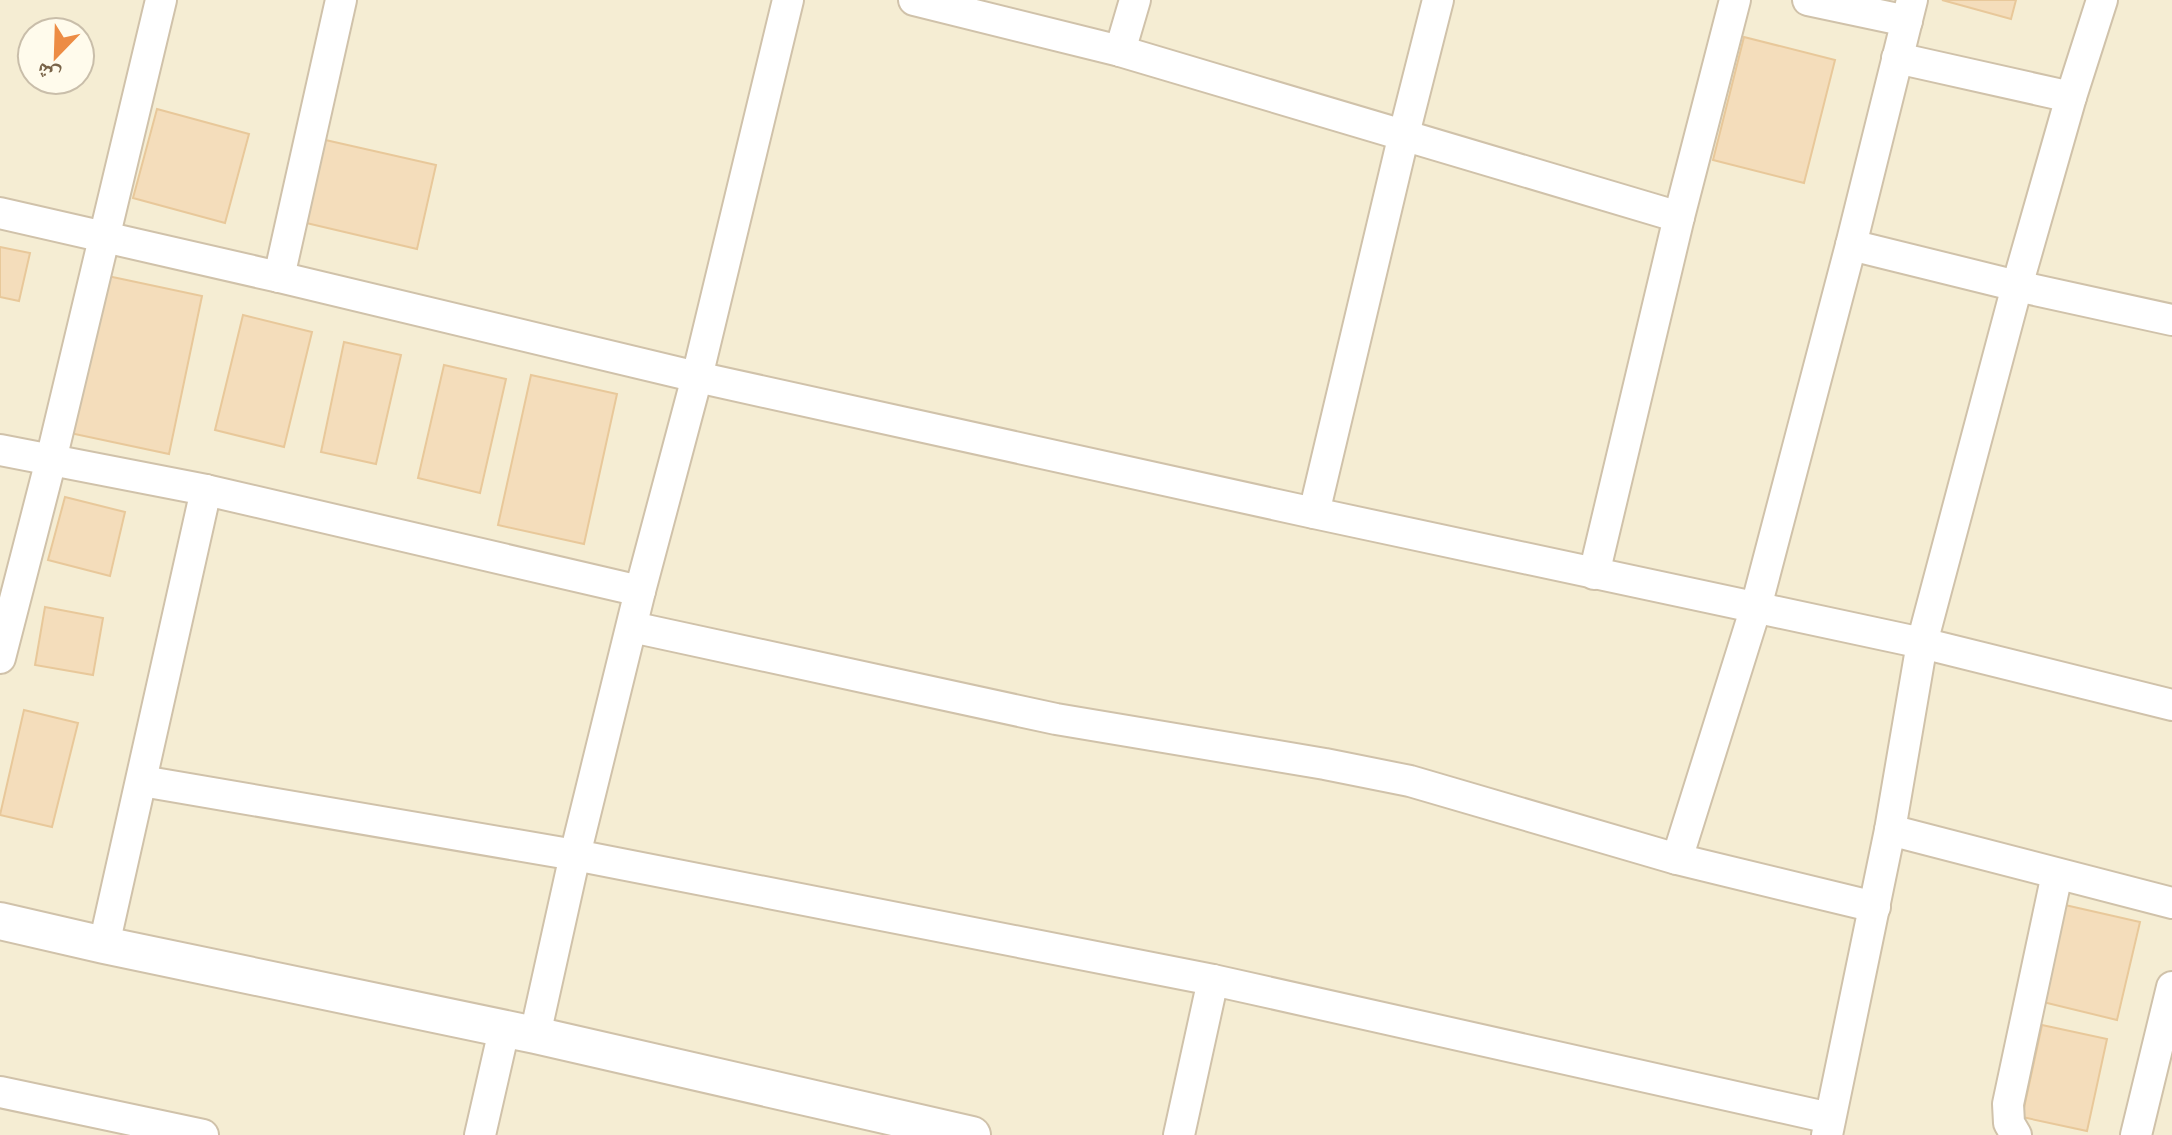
<svg xmlns="http://www.w3.org/2000/svg" width="2172" height="1135" font-family="Overpass,'Noto Naskh Arabic',sans-serif">
<style>
.residential{fill:#f5edd3;fill-rule:evenodd}
.building{fill:#f4ddbb;stroke:#e8c89a;stroke-width:2}
.lines{fill:none;stroke-linecap:round;stroke-linejoin:round}
.minor-casing{stroke:#d0c2aa;stroke-width:34}
.tertiary-casing{stroke:#d0c2aa;stroke-width:40}
.minor{stroke:#fff;stroke-width:30}
.tertiary{stroke:#fff;stroke-width:36}
</style>
<rect width="100%" height="100%" fill="#fdf9e5"/>
<path class="residential" d="M0,0H2172V1135H0ZM32,32H80V80H32Z"/>
<g class="building">
<polygon points="1942,0 2016,0 2011,19"/>
<polygon points="1744,37 1835,60 1804,183 1713,160"/>
<polygon points="157,109 249,134 225,223 133,198"/>
<polygon points="321,139 436,165 417,249 302,222"/>
<polygon points="0,247 30,253 19,301 0,297"/>
<polygon points="103,275 202,296 169,454 70,433"/>
<polygon points="243,315 312,332 284,447 215,430"/>
<polygon points="344,342 401,355 376,464 321,452"/>
<polygon points="444,365 506,379 480,493 418,478"/>
<polygon points="531,375 617,394 584,544 498,525"/>
<polygon points="65,497 125,512 110,576 48,560"/>
<polygon points="45,607 103,618 93,675 35,665"/>
<polygon points="24,710 78,723 52,827 0,815"/>
<polygon points="2065,905 2140,922 2117,1020 2043,1002"/>
<polygon points="2042,1025 2107,1039 2087,1131 2022,1117"/>
</g>
<g class="lines">
<defs>
<g id="minor">
<polyline points="914,0 1120,51 1679,217"/>
<polyline points="1808,0 1907,21"/>
<polyline points="1120,51 1135,0"/>
<polyline points="1897,58 2071,97"/>
<polyline points="0,213 279,277 697,377 1314,513 1922,643 2172,705"/>
<polyline points="1851,245 2017,286 2172,320"/>
<polyline points="279,277 341,0"/>
<polyline points="0,450 206,490 640,591"/>
<polyline points="1314,513 1404,134 1438,0"/>
<polyline points="1594,574 1679,217 1735,0"/>
<polyline points="632,627 1056,719 1325,764 1410,781 1677,859 1875,907"/>
<polyline points="0,658 51,460 161,0"/>
<polyline points="142,781 575,855 1213,980 1830,1118"/>
<polyline points="1890,830 2172,903"/>
<polyline points="1677,859 1756,607 1851,245 1912,0"/>
<polyline points="104,945 206,490"/>
<polyline points="535,1035 575,855 640,591 697,377 788,0"/>
<polyline points="0,1092 203,1135"/>
<polyline points="480,1135 504,1030"/>
<polyline points="1179,1135 1213,980"/>
<polyline points="1827,1135 1890,830 1922,643 2017,286 2071,97 2102,0"/>
<polyline points="2016,1135 2009,1123 2008,1104 2057,874"/>
<polyline points="2136,1135 2172,987"/>
</g>
<polyline id="tertiary" points="0,921 104,945 535,1035 972,1135"/>
</defs>
<use href="#minor" class="minor-casing"/>
<use href="#tertiary" class="tertiary-casing"/>
<use href="#minor" class="minor"/>
<use href="#tertiary" class="tertiary"/>
</g>
<g transform="translate(56 56) rotate(203)"><circle r="38" fill="#fffbec" stroke="#c9beaa" stroke-width="2"/>
<path d="M0-6L14 30L0 20L-14 30Z" fill="#ed8c44"/>
<text y="-12" font-size="22" font-weight="bold" text-anchor="middle" fill="#786348">ش</text>
</g>
</svg>
